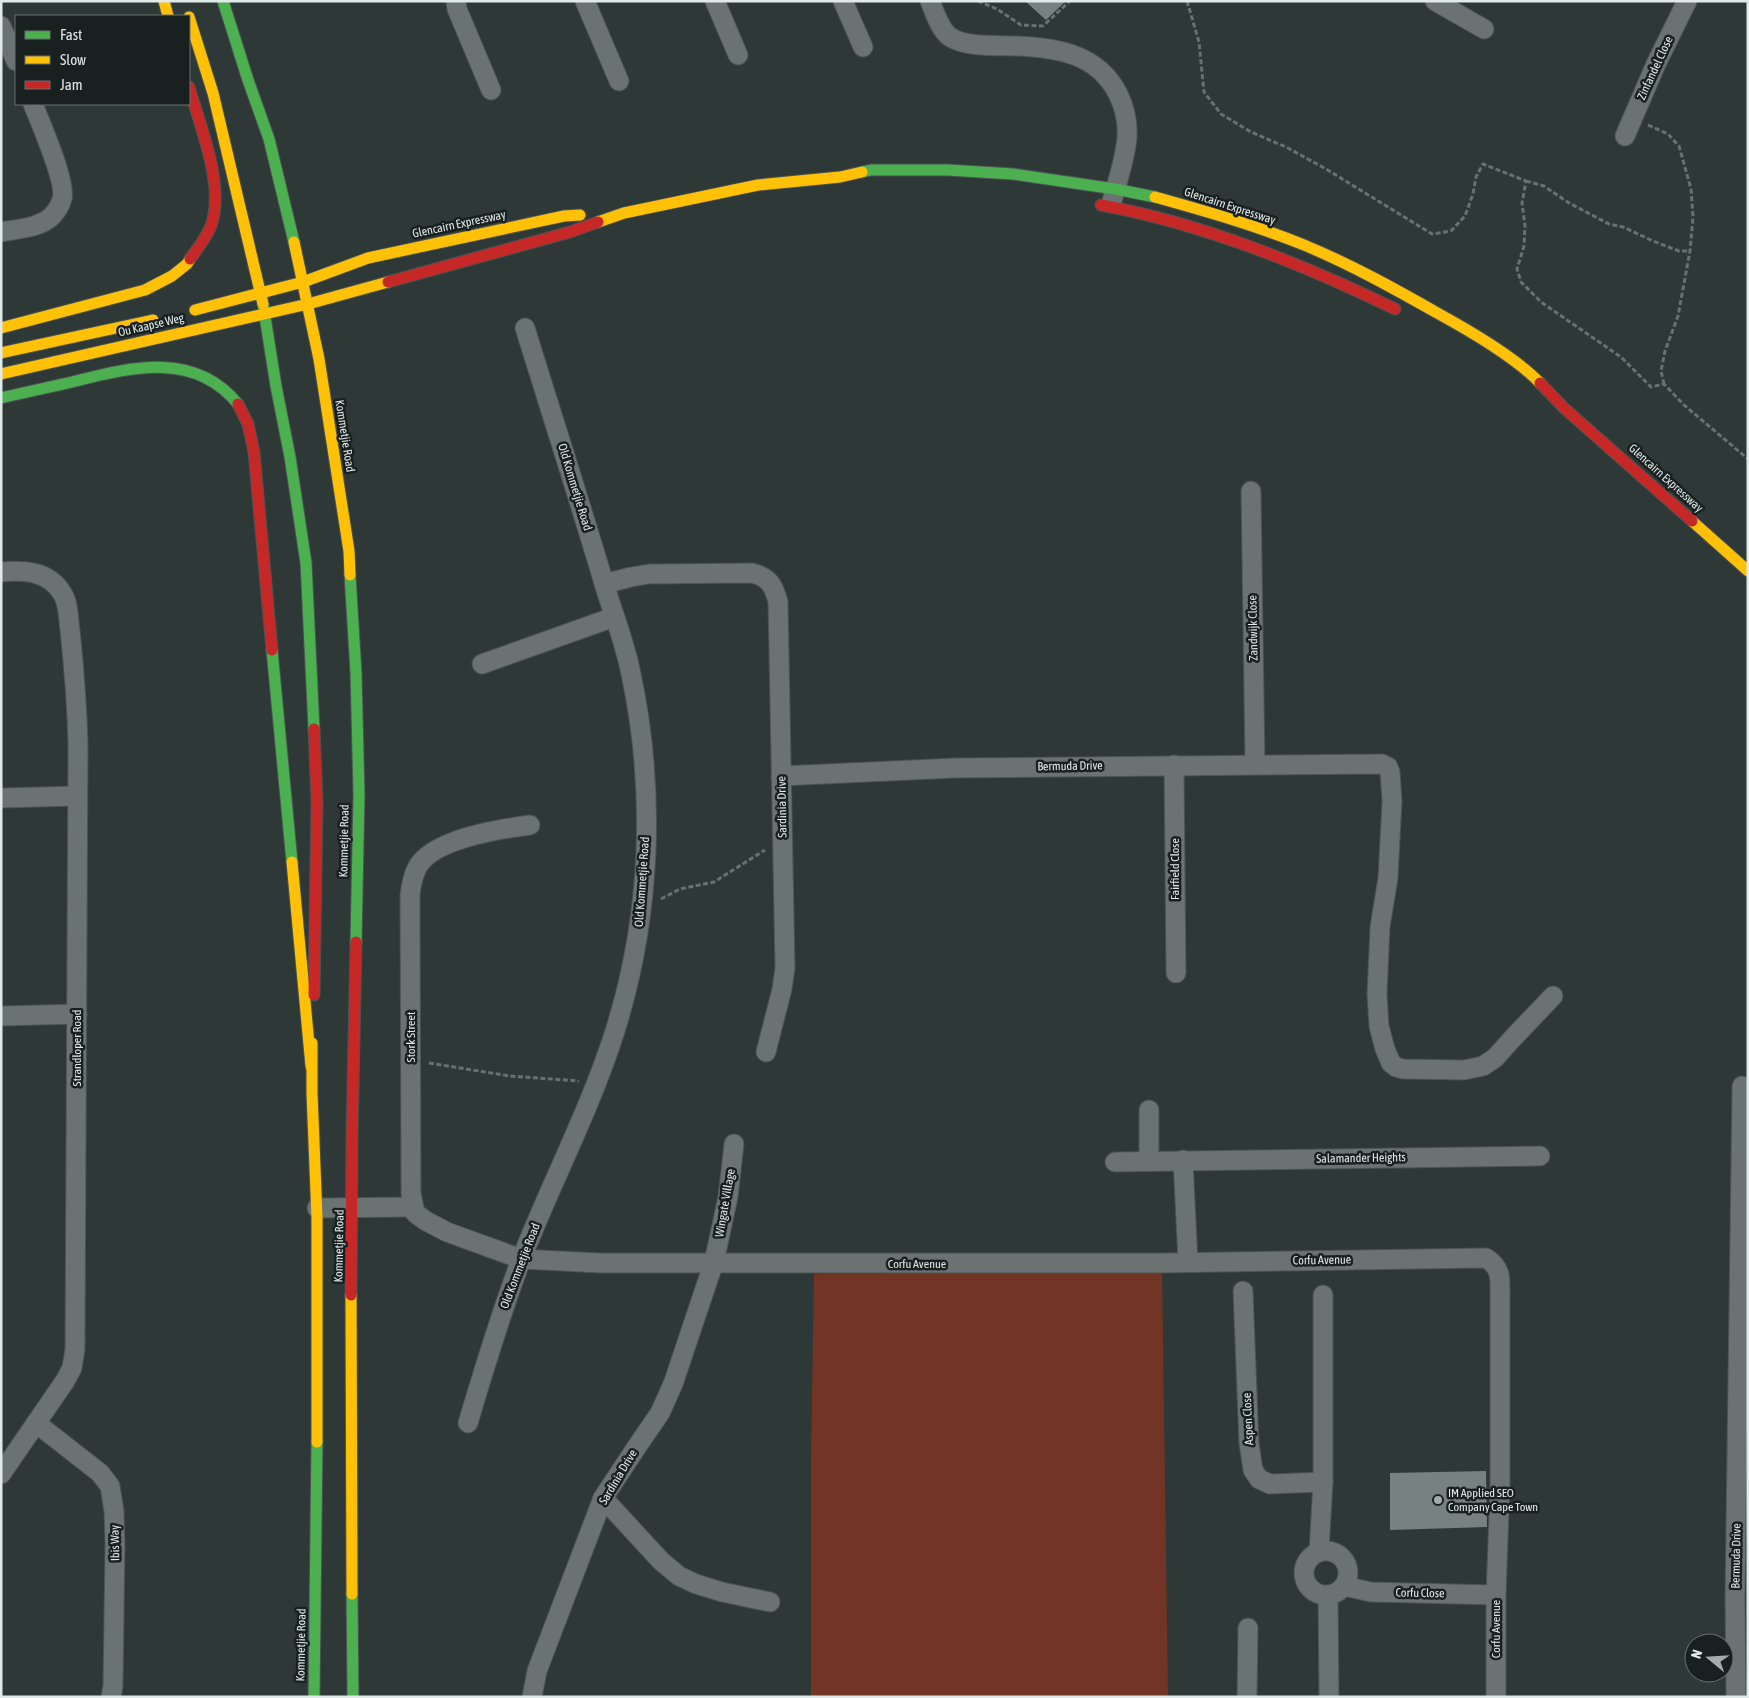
<svg xmlns="http://www.w3.org/2000/svg" width="1749" height="1698" font-family="'Asap Condensed',sans-serif">
<style>
.green{fill:#723424}
.building{fill:#778180}
.lines{fill:none;stroke-linecap:round;stroke-linejoin:round}
.street-casing{stroke:#4b5353;stroke-width:21}
.fast-casing{stroke:#4b5353;stroke-width:13}
.slow-casing{stroke:#4b5353;stroke-width:13}
.jam-casing{stroke:#4b5353;stroke-width:13}
.path{stroke:#697170;stroke-width:3;stroke-dasharray:5 2.5;stroke-linecap:butt}
.street{stroke:#6b7272;stroke-width:19}
.fast{stroke:#4caf50;stroke-width:11}
.slow{stroke:#ffc107;stroke-width:11}
.jam{stroke:#c62828;stroke-width:11}
.poi-dot{fill:#a1acab;stroke:#192120;stroke-width:2}
.labels{text-anchor:middle;dominant-baseline:central;stroke-width:5;stroke-linejoin:round;paint-order:stroke}
.street-label{font-size:12px;fill:#dfeae9;stroke:#192120}
.poi-label{font-size:12px;fill:#dfeae9;stroke:#192120;text-anchor:start}
</style>
<rect width="100%" height="100%" fill="#2d3837"/>
<polygon class="green" points="1162,1269 1168,1697 811,1697 811,1458 814,1274"/>
<g class="building">
<polygon points="1025,1 1066,1 1046,20"/>
<polygon points="1486,1471 1487,1527 1390,1530 1390,1473"/>
</g>
<g class="lines">
<defs>
<g id="street">
<polyline points="456,1 457,9 491,90"/>
<polyline points="585,1 619,81"/>
<polyline points="715,1 738,55"/>
<polyline points="843,1 863,47"/>
<path d="M930,1C935,13 940,30 950,37C967,48 999,45 1018,46C1058,48 1098,54 1118,94C1125,108 1128,122 1127,138C1125,159 1118,180 1112,201"/>
<polyline points="1435,1 1484,29"/>
<polyline points="1,26 16,61"/>
<polyline points="1625,136 1656,64 1687,1"/>
<path d="M1,232C17,229 40,228 52,216C56,212 61,204 62,199C67,183 40,122 33,104"/>
<polyline points="1251,491 1255,764"/>
<path d="M1,572C24,570 49,571 62,593C69,603 68,618 70,630C74,668 77,706 78,744L75,1349L72,1368L65,1381L1,1474"/>
<path d="M604,584L631,577L649,574L752,573C769,577 774,586 778,602L785,968L782,989L766,1052"/>
<polyline points="482,664 614,617"/>
<polyline points="1174,765 1176,973"/>
<polyline points="781,776 955,768 1382,764 1388,767 1390,772 1392,801 1388,878 1380,927 1377,994 1379,1026 1385,1049 1391,1063 1396,1067 1403,1069 1464,1070 1483,1066 1495,1058 1512,1039 1553,996"/>
<polyline points="1,798 77,796"/>
<path d="M530,825C500,829 432,839 417,868C413,876 411,886 410,895L411,1193L415,1213L426,1221L447,1232L521,1259L600,1263H1162L1486,1258C1502,1268 1500,1279 1500,1296V1485L1496,1595V1697"/>
<polyline points="1,1016 77,1014"/>
<polyline points="1183,1160 1188,1262"/>
<polyline points="1149,1161 1149,1110"/>
<polyline points="1115,1162 1540,1156"/>
<polyline points="317,1208 414,1207"/>
<polyline points="1243,1291 1249,1443 1253,1470 1259,1479 1270,1484 1323,1482"/>
<polyline points="36,1423 100,1473 110,1486 114,1511 115,1544 113,1686 111,1697"/>
<path d="M468,1423C484,1369 501,1313 521,1260C551,1183 590,1110 615,1031C651,916 656,792 631,674C625,642 612,611 603,580C578,496 551,412 525,328"/>
<polyline points="603,1498 661,1561 679,1576 696,1584 722,1592 770,1602"/>
<circle cx="1326" cy="1573" r="22"/>
<polyline points="1319,1551 1323,1482 1323,1295"/>
<polyline points="1344,1586 1371,1592 1496,1595"/>
<polyline points="1328,1595 1329,1697"/>
<polyline points="532,1697 537,1671 603,1498 638,1445 660,1413 673,1384 714,1262 728,1197 734,1144"/>
<polyline points="1247,1697 1248,1628"/>
<polyline points="1736,1697 1735,1598 1742,1086"/>
</g>
<g id="fast">
<polyline points="223,1 248,80 269,139 294,242"/>
<polyline points="862,172 871,170 948,170 1013,174 1115,189 1155,197"/>
<polyline points="263,304 276,386 290,457 306,563 314,729"/>
<path d="M1,398C26,392 51,387 76,381C133,367 195,351 238,404"/>
<polyline points="350,575 356,673 359,795 356,942"/>
<polyline points="272,650 292,862"/>
<polyline points="352,1594 353,1697"/>
<polyline points="314,1697 317,1442"/>
</g>
<g id="slow">
<polyline points="164,1 168,16"/>
<polyline points="189,17 213,93 263,304"/>
<path d="M1155,197C1205,211 1255,225 1304,245C1350,264 1395,289 1439,314C1470,331 1515,357 1540,383"/>
<polyline points="598,222 624,213 758,185 840,177 862,172"/>
<polyline points="294,242 319,359 349,551 350,575"/>
<polyline points="195,310 303,282 368,258 564,216 580,215"/>
<polyline points="1,328 145,290 172,276 187,264 190,259"/>
<polyline points="1,353 153,320"/>
<polyline points="1,374 308,304 388,282"/>
<polyline points="1692,521 1748,571"/>
<polyline points="292,862 311,1066"/>
<polyline points="312,1043 312,1093 317,1218 317,1442"/>
<polyline points="351,1295 352,1594"/>
</g>
<g id="jam">
<path d="M189,87C200,126 224,183 212,223C208,236 198,248 190,259"/>
<path d="M1101,205C1204,224 1302,264 1395,309"/>
<polyline points="388,282 570,232 598,222"/>
<polyline points="1540,383 1564,408 1692,521"/>
<polyline points="238,404 248,424 254,452 272,650"/>
<polyline points="314,729 317,801 314,995"/>
<polyline points="351,1295 352,1137 356,942"/>
</g>
</defs>
<use href="#street" class="street-casing"/>
<use href="#fast" class="fast-casing"/>
<use href="#slow" class="slow-casing"/>
<use href="#jam" class="jam-casing"/>
<g class="path">
<polyline points="978,1 997,9 1021,25 1043,26 1070,1"/>
<polyline points="1187,1 1199,42 1204,92 1221,114 1251,132 1286,147 1326,169 1432,234 1451,231 1465,216 1473,194 1476,177 1483,164 1526,181 1522,203 1525,226 1524,246 1517,269 1521,282 1541,302 1621,357 1651,387 1664,384 1684,405 1748,459"/>
<polyline points="1648,125 1668,134 1679,146 1691,189 1693,217 1690,251 1678,316 1665,351 1661,371 1664,384"/>
<polyline points="1526,181 1544,186 1569,203 1609,224 1623,227 1653,241 1679,251 1690,251"/>
<polyline points="661,899 680,889 714,882 765,850"/>
<polyline points="429,1063 510,1076 579,1081"/>
</g>
<use href="#street" class="street"/>
<use href="#fast" class="fast"/>
<use href="#slow" class="slow"/>
<use href="#jam" class="jam"/>
</g>
<circle class="poi-dot" cx="1438" cy="1500" r="5"/>
<g class="labels">
<g class="street-label">
<text transform="translate(1655 68) rotate(-65)">Zinfandel Close</text>
<text transform="translate(1230 206) rotate(18)">Glencairn Expressway</text>
<text transform="translate(459 224) rotate(-12)">Glencairn Expressway</text>
<text transform="translate(151 325) rotate(-13)">Ou Kaapse Weg</text>
<text transform="translate(345 436) rotate(81)">Kommetjie Road</text>
<text transform="translate(1666 478) rotate(42)">Glencairn Expressway</text>
<text transform="translate(575 487) rotate(73)">Old Kommetjie Road</text>
<text transform="translate(1253 628) rotate(-91)">Zandwijk Close</text>
<text transform="translate(1070 766) rotate(-1)">Bermuda Drive</text>
<text transform="translate(782 807) rotate(-91)">Sardinia Drive</text>
<text transform="translate(344 841) rotate(-89)">Kommetjie Road</text>
<text transform="translate(1175 869) rotate(-90)">Fairfield Close</text>
<text transform="translate(642 882) rotate(-86)">Old Kommetjie Road</text>
<text transform="translate(411 1037) rotate(-90)">Stork Street</text>
<text transform="translate(77 1048) rotate(-90)">Strandloper Road</text>
<text transform="translate(1361 1158) rotate(-1)">Salamander Heights</text>
<text transform="translate(725 1203) rotate(-80)">Wingate Village</text>
<text transform="translate(339 1246) rotate(-89)">Kommetjie Road</text>
<text transform="translate(1322 1260) rotate(-1)">Corfu Avenue</text>
<text x="917" y="1264">Corfu Avenue</text>
<text transform="translate(520 1266) rotate(-69)">Old Kommetjie Road</text>
<text transform="translate(1248 1419) rotate(-93)">Aspen Close</text>
<text transform="translate(618 1477) rotate(-59)">Sardinia Drive</text>
<text transform="translate(115 1543) rotate(-91)">Ibis Way</text>
<text transform="translate(1736 1556) rotate(-89)">Bermuda Drive</text>
<text transform="translate(1420 1593) rotate(1)">Corfu Close</text>
<text transform="translate(1496 1629) rotate(-90)">Corfu Avenue</text>
<text transform="translate(301 1645) rotate(-89)">Kommetjie Road</text>
</g>
<g class="poi-label">
<text x="1448" y="1493">IM Applied SEO<tspan x="1448" dy="14">Company Cape Town</tspan></text>
</g>
</g>
<rect width="1749" height="1698" fill="none" stroke="#dfeae9" stroke-width="5"/>
<rect x="15" y="15" width="175" height="90" fill="#192120" stroke="#687170"/>
<rect x="25" y="31" width="25" height="8" fill="#4caf50" stroke="#687170"/>
<text x="60" y="40" font-size="15" fill="#dfeae9">Fast</text>
<rect x="25" y="56" width="25" height="8" fill="#ffc107" stroke="#687170"/>
<text x="60" y="65" font-size="15" fill="#dfeae9">Slow</text>
<rect x="25" y="81" width="25" height="8" fill="#c62828" stroke="#687170"/>
<text x="60" y="90" font-size="15" fill="#dfeae9">Jam</text>
<g transform="translate(1709 1658) rotate(288)"><circle r="24" fill="#192120" stroke="#687170"/>
<path d="M0-4L9 19L0 12L-9 19Z" fill="#a1acab"/>
<text y="-8" font-size="14" font-weight="bold" text-anchor="middle" fill="#dfeae9">N</text>
</g>
</svg>
